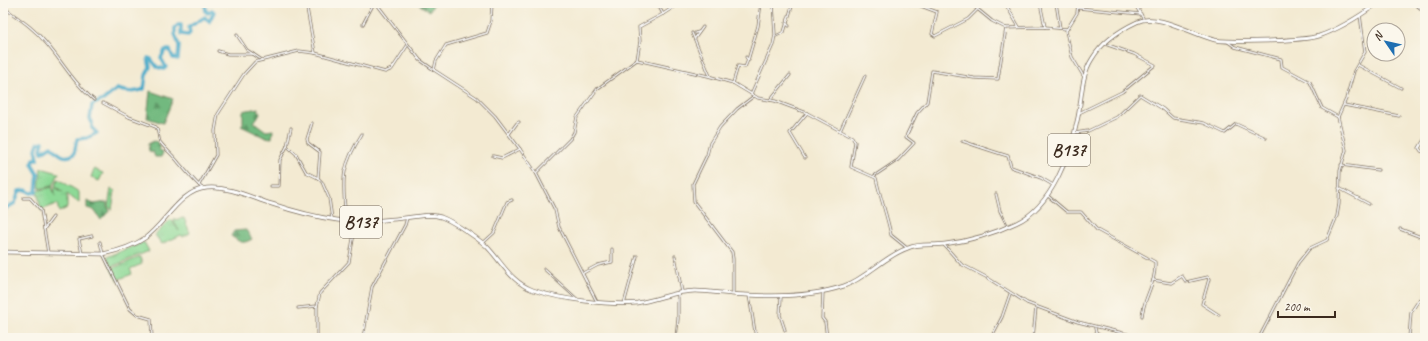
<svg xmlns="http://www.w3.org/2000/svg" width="1428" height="341" font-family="Caveat,sans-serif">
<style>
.grass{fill:url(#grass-tufts);stroke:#64825a}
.forest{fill:url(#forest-firs);stroke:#56724e}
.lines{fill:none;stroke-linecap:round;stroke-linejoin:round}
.river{stroke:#4aaac9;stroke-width:3.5}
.street-casing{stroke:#7b6d5d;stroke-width:3}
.primary-casing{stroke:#7b6d5d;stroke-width:4.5}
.street{stroke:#fff;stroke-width:1.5}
.primary{stroke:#fff;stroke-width:3}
.labels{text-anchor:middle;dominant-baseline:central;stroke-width:3;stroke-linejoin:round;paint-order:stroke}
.shield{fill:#fbf7ec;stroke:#75685c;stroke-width:1}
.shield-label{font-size:18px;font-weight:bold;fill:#3b2a1e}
</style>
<defs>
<pattern id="grass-tufts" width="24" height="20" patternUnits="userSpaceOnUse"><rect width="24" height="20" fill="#8ed996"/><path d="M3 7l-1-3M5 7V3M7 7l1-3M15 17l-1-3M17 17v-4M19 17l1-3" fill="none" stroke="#7bba81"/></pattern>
<pattern id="forest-firs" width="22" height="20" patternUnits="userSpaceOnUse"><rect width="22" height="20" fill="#72b97f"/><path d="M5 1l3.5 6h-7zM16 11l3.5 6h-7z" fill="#5f9767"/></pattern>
</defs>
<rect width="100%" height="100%" fill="#fbf7ec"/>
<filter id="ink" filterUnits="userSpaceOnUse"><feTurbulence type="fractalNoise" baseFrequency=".025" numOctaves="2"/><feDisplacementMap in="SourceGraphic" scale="8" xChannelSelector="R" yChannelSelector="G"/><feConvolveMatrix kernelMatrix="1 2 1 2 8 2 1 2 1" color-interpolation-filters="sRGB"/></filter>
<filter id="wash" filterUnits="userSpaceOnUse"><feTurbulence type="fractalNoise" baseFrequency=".012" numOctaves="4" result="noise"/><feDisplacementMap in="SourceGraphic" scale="16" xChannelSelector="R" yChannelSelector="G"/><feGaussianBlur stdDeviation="0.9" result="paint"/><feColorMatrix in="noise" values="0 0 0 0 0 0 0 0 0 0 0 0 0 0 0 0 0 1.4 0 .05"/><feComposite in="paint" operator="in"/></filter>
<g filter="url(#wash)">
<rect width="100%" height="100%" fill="#f3ead2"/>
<g class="grass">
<polygon points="41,168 59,173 53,186 39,189"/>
<polygon points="94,169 103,173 99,181 91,177"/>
<polygon points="58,179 79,192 79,203 67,194 67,208 59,212 57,204 41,210 37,191 52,187 55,196 54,187 63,192 55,186"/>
<polygon points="111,189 115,191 112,209 108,207"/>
<polygon points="184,218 190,233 183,237 181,235 162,244 155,235 171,219 179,231 173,220"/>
<polygon points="144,242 149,251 111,267 107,257"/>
<polygon points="140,257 142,264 130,269 132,274 117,280 111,269"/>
</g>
<g class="forest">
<polygon points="417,3 435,3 429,11"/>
<polygon points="150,91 173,99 163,123 147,118"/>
<polygon points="258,108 260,114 254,122 266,131 273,130 272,138 264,137 241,126 243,125 243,111"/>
<polygon points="154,141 158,142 161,147 159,149 163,153 161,157 155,157 153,152 149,151 148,144"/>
<polygon points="87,201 94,204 107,202 107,207 110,210 101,220 94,210 87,208"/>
<path d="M246,230L252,239C242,245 240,242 231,236L234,231Z"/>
</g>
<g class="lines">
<g class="river">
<polyline points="207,3 213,3"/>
<path d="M3,210L15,203L19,191L26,190L31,193L36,192L38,174L32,164L34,159H38L36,149L38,143L43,142L41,149L42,152L51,146C58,152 63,161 74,154L77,139L87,138L97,133L92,128V123L90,119L92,105L103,100L117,89C125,92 136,93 144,89L146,75L150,67L148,58L151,59L157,67L164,69L166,67L161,58L165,50H170L173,58L178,59L179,46L175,34V28L178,25H181V34L188,35L190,33L189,27L205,17L209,22L214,12L212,10L208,13L206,12L205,3"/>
</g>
</g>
</g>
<g filter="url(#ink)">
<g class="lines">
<defs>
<g id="street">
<polyline points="306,3 315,53"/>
<polyline points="376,3 420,60 434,70"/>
<polyline points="492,3 491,21 487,33 446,45 436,61 434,70 477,98 495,116 520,149 536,173 555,210 559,227 597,302"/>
<polyline points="913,3 937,12 932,34 935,36 968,19 977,10"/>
<polyline points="970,3 992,21 1006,28 1045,27 1067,29"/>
<polyline points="1005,3 1019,27"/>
<polyline points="1040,3 1045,27"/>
<polyline points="1056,3 1060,28"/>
<polyline points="1078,3 1077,13 1066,31 1072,57 1084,77"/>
<polyline points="1134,3 1143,18"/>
<polyline points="1139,3 1139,9"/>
<polyline points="1414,3 1425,12"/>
<path d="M3,7C18,18 34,28 46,43C62,61 74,84 94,100"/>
<polyline points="1078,8 1141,14"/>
<polyline points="663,14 680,3"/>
<polyline points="786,23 789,26"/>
<polyline points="363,24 374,3"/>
<polyline points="692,33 710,76"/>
<polyline points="695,33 699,32"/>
<polyline points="237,35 247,50 262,60"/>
<polyline points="776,36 784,32 793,3"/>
<polyline points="695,38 703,27"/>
<polyline points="1228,42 1235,47 1281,59 1282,67 1310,82 1322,108 1338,117"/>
<polyline points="218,51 228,54 253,54"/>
<path d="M637,60L708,76L733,83L758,98L775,101L807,113L852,137L855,142L851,167L876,178C880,197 887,215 891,235L907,248"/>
<polyline points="749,60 748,60 758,26 761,3"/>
<polyline points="1358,65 1401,88"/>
<polyline points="733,83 738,66 745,67 748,60 746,57"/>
<polyline points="751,94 773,45 775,35 773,3"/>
<polyline points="770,100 790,75"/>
<path d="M103,103L129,117L156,127C159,132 158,137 160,142C166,150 173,155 179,163C187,172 193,180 202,188"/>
<polyline points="1344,105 1399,116"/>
<polyline points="1079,113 1122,92 1155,65 1134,54 1105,44"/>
<polyline points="312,123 307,139 308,143 320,152 318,178"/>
<polyline points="291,128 287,146 296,154 306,172 318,178 322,182 329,198 332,219"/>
<polyline points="840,131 865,76"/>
<polyline points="1075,133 1088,131 1117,117 1140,95 1163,109 1173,118 1204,123 1225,133 1236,124 1266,138"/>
<polyline points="509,134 517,123 519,122"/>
<polyline points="1425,138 1419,148 1421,151 1425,152"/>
<path d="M962,141C977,146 991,151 1008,156L1011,167L1041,178L1053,185"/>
<polyline points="493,156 502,158 520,149"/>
<polyline points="805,158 790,133 807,113"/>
<polyline points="1341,165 1378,170"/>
<polyline points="536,173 570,139 574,132 577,117 597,89 637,60 640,41 639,27 663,14 657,3"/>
<polyline points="874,176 898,160 914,143 906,137 907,134 917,113 927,102 932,71 974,78 998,79 1006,28"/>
<polyline points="199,185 216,155 215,131 218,114 244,74 255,62 299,51 315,53 385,72 392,69 407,46"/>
<polyline points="271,186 279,186 280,160 287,146"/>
<polyline points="1339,188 1369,204"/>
<polyline points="1424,189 1425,190"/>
<polyline points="996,194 1000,211 1008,227"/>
<path d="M1048,196L1067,212H1081L1097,230L1155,262C1156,285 1144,296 1142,316"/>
<polyline points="23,198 30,198 41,210 48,253"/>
<polyline points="364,215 365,221"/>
<path d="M346,221C343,181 339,170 362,134"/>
<polyline points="44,229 53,217"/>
<polyline points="1400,229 1421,237 1425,231"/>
<polyline points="100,242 103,254 130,309 137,315 151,319 152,338"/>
<polyline points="483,243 494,233 507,202 512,200"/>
<polyline points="944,245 961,264 986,277 1027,303 1078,322 1143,338"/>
<polyline points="82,254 79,239 92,236"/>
<polyline points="675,256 682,292"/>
<polyline points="544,269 577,299"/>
<polyline points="583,273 598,265 612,262 612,249"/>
<polyline points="1153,280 1171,283 1182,276 1186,282 1208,277 1209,279 1202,304 1219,315"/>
<polyline points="823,291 822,318 825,322 827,338"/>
<polyline points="733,294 733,259 732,252 694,202 693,184 707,155 710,143 720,127 737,109 754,96"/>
<polyline points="749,295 756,338"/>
<polyline points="781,297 780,315 785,330"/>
<polyline points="624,304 637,256"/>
<polyline points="298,308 317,306"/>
<polyline points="1095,328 1096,333 1103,338"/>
<polyline points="317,338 317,306 320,293 349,262 356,222"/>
<polyline points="363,338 372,287 405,225 407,218"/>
<polyline points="676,338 678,319 678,293"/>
<polyline points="991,338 1002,317 1010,294"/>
<polyline points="1033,338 1036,307"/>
<polyline points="1259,338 1298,263 1310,248 1327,240 1337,216 1339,204 1340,171 1346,150 1338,117 1346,99 1354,71 1365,52 1360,15"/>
<polyline points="1409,338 1411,312 1425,291"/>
</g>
<path id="primary" d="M3,252L103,254C117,251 132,247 145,238C165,224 180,190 207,188C229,186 252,198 272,204C293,211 316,217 337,220C359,224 382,220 404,218C416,217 429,213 441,217C452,221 483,241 490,250C504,266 513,283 533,290C558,299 611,306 637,303C657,300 675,291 695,291C713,291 730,295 747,295C779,297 814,296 844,286C867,278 884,256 908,248C919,243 933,246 945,244C969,241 995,233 1016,223C1052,207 1071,153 1078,117C1082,98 1081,76 1092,59C1102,42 1120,30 1137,22C1157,12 1193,35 1215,40C1234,43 1301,41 1319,36C1340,29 1360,16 1378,3"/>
</defs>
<use href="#street" class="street-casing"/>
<use href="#primary" class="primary-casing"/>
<use href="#street" class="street"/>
<use href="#primary" class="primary"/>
</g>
</g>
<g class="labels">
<g class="shield">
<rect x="1048" y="134" width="42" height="32" rx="3"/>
<rect x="340" y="206" width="42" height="32" rx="3"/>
</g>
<g class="shield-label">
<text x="1069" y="150">B137</text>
<text x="361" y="222">B137</text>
</g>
</g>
<rect width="1428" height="341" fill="none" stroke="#fbf7ec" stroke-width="16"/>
<g transform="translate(1386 42) rotate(304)"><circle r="19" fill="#fbf7ec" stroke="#aea59a"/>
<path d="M0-3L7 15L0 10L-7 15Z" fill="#1f6fb2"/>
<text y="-6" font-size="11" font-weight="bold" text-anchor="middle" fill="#3b2a1e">N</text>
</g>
<path d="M1278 311v6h57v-6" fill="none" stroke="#3b2a1e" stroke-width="2"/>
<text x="1284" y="311" font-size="12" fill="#3b2a1e" stroke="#fbf7ec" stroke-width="3" paint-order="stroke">200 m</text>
</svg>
